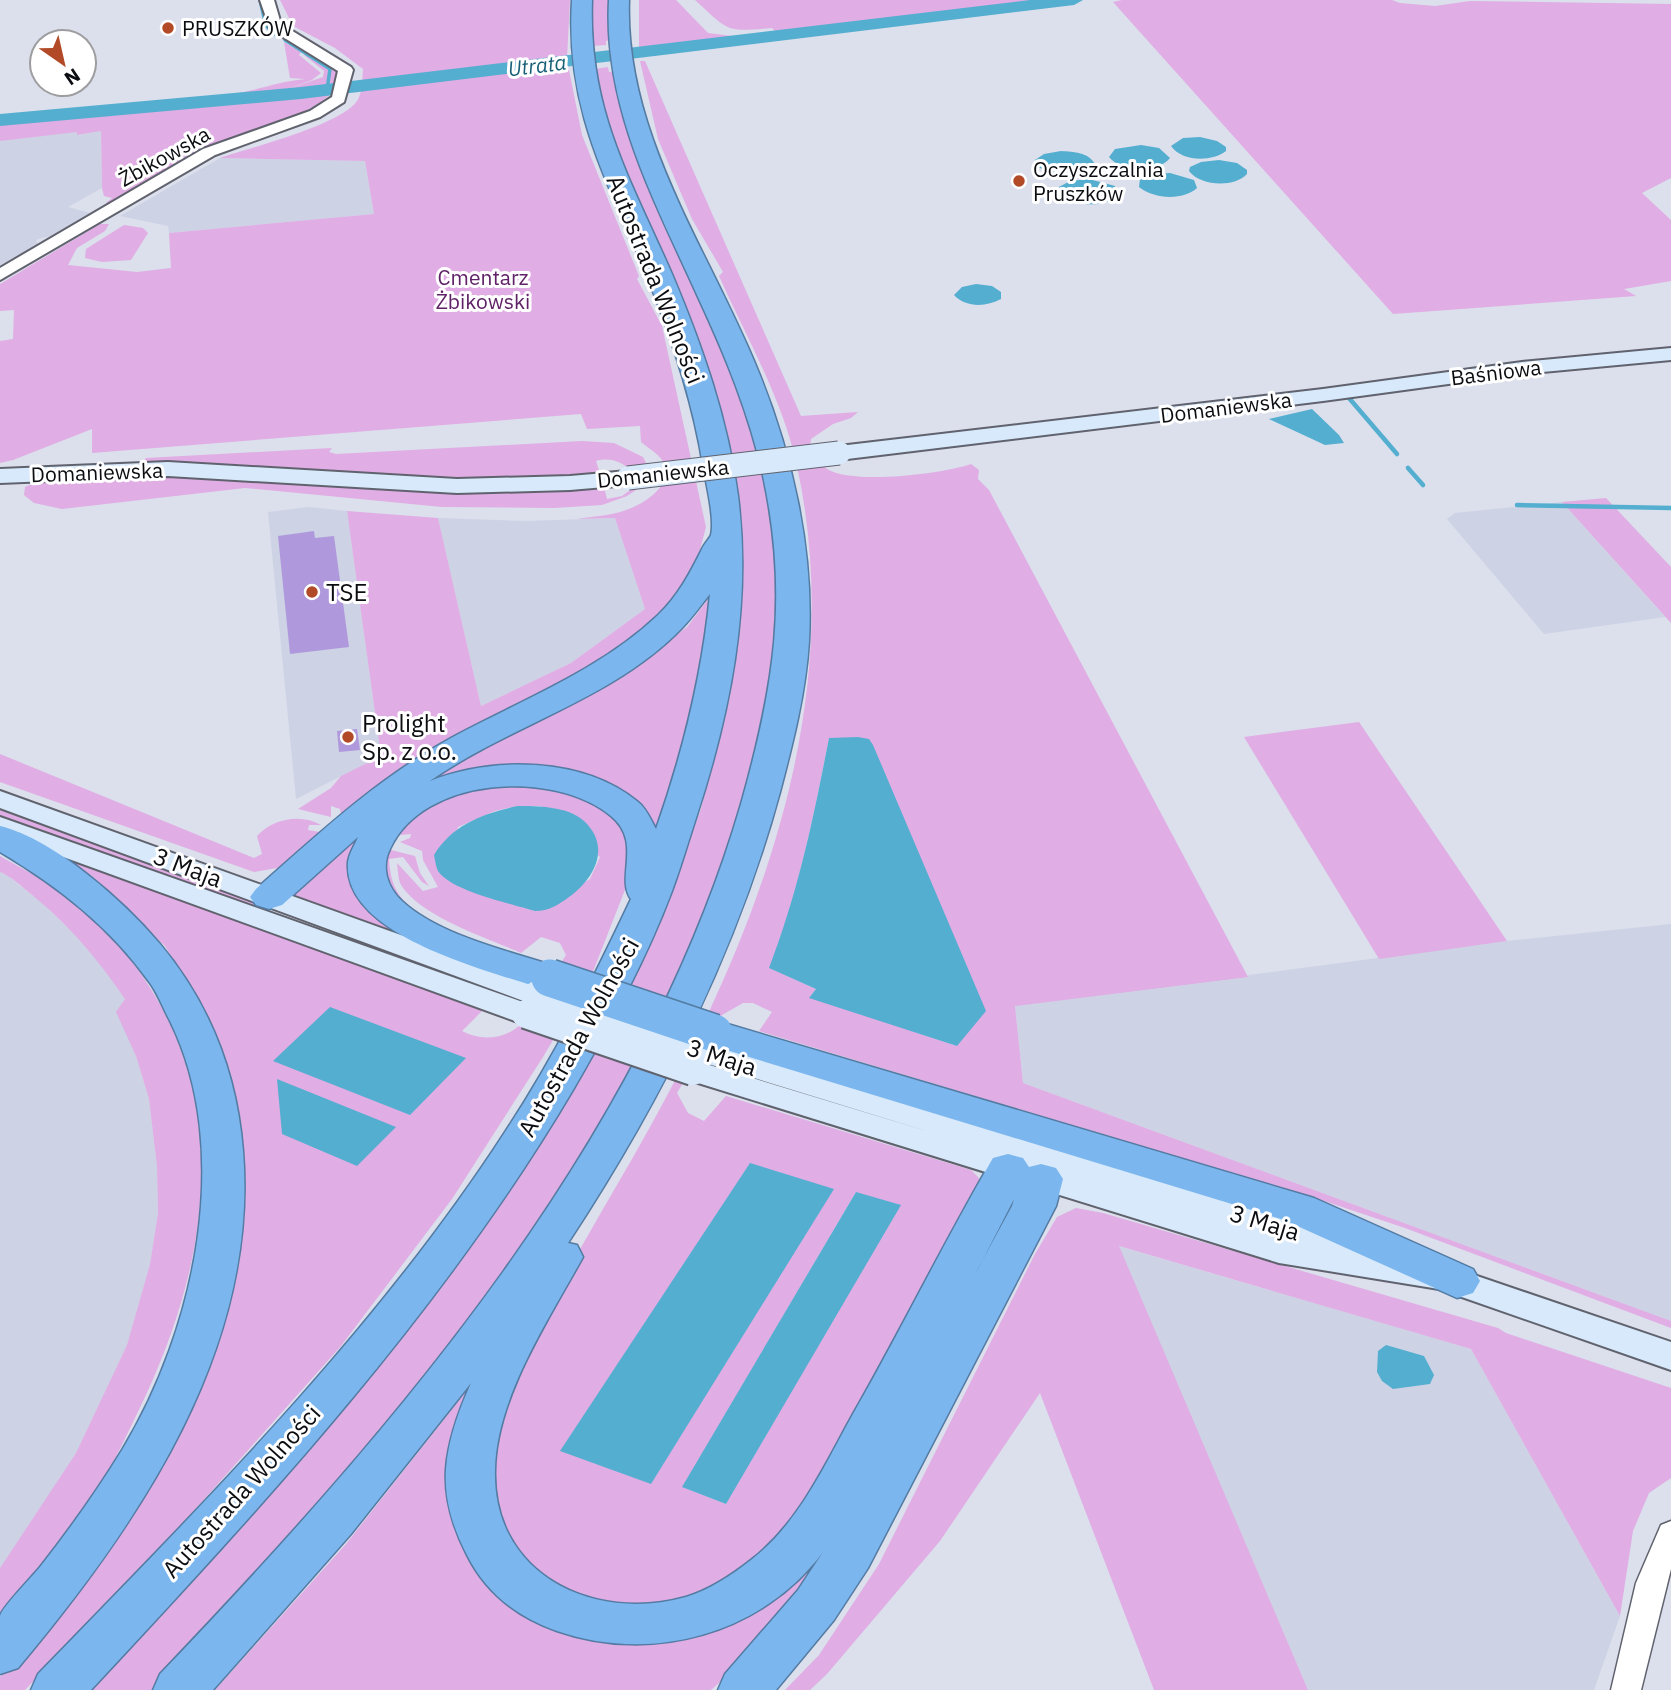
<svg xmlns="http://www.w3.org/2000/svg" width="1671" height="1690" font-family="'IBM Plex Sans',sans-serif">
<style>
.built{fill:#cdd2e5}
.green{fill:#e0ade4;fill-rule:evenodd}
.water{fill:#54aecf}
.lines{fill:none;stroke-linecap:round;stroke-linejoin:round}
.stream-far1{stroke:#54aecf;stroke-width:3.5}
.stream{stroke:#54aecf;stroke-width:4.5}
.river{fill:#54aecf;fill-rule:evenodd}
.building{fill:#af99dc}
.minor-casing{stroke:#60636e;stroke-width:3}
.tertiary-casing{stroke:#60636e;stroke-width:4}
.secondary-casing{stroke:#60636e;stroke-width:4}
.motorway-casing{stroke:#547ba1;stroke-width:3}
.minor{fill:#fff;fill-rule:evenodd}
.tertiary{fill:#fff;fill-rule:evenodd}
.secondary{fill:#d7e9fa;fill-rule:evenodd}
.motorway{fill:#7bb6ef;fill-rule:evenodd}
.secondary-bridge-far1-casing{stroke:#60636e;stroke-width:25;stroke-linecap:butt}
.secondary-bridge-casing{stroke:#60636e;stroke-width:32;stroke-linecap:butt}
.motorway-bridge-casing{stroke:#547ba1;stroke-width:40;stroke-linecap:butt}
.secondary-bridge-far1{stroke:#d7e9fa;stroke-width:23}
.secondary-bridge{stroke:#d7e9fa;stroke-width:28}
.motorway-bridge{stroke:#7bb6ef;stroke-width:37}
.poi-dot{fill:#b24a28;stroke:#fff;stroke-width:2.5}
.labels{text-anchor:middle;dominant-baseline:central;stroke-width:6;stroke-linejoin:round;paint-order:stroke}
.far-poi-label{font-size:21px;fill:#0c0d11;stroke:#fff;text-anchor:start}
.far-water-label{font-size:21px;font-style:italic;fill:#186077;stroke:#fff}
.far-street-label{font-size:21px;fill:#0c0d11;stroke:#fff}
.far-park-label{font-size:21px;fill:#5f2266;stroke:#fff}
.street-label{font-size:24px;fill:#0c0d11;stroke:#fff}
.poi-label{font-size:24px;fill:#0c0d11;stroke:#fff;text-anchor:start}
</style>
<rect width="100%" height="100%" fill="#dcdfec"/>
<g class="built">
<polygon points="101,131 102,188 68,207 90,213 50,236 38,239 36,241 38,244 0,265 0,141 60,133 78,132 78,135"/>
<polygon points="220,158 365,161 374,214 169,233 168,226 120,216"/>
<polygon points="1562,502 1665,617 1544,634 1447,519 1455,513"/>
<polygon points="309,507 347,511 381,756 296,799 268,512"/>
<polygon points="438,518 526,521 615,518 645,609 571,663 481,706"/>
<polygon points="0,872 8,876 42,903 89,948 125,999 136,1056 149,1099 157,1167 158,1213 150,1264 127,1345 76,1453 0,1568"/>
<polygon points="1671,924 1671,1321 1023,1083 1015,1006 1507,941"/>
<polygon points="1118,1246 1471,1349 1620,1616 1594,1690 1308,1690"/>
</g>
<g class="green">
<path d="M280,0H570L567,58L552,60L553,66L568,65L582,135L639,276L637,279L662,326L706,527L690,587L625,648L342,818L340,809L331,806V817L298,809L331,788L341,776L381,756L347,511L438,518L481,706L571,663L645,609L615,518L577,519C593,516 611,516 626,510C643,505 673,485 665,465C660,454 649,449 641,442L640,426L587,429L581,414L92,453V429L13,460L0,463V341L13,339L14,310L0,311V284L100,224H109L105,231L77,248L68,265L137,272L171,268L169,233L374,214L365,161L220,158C249,148 341,125 357,101C363,92 362,79 363,69L335,48L293,26Z"/>
<polygon points="588,0 613,0 611,40 606,41 606,45 592,46"/>
<path d="M639,0H676L708,33L740,37L775,31L772,28C725,32 730,32 695,0H1049L639,50Z"/>
<polygon points="1122,0 1392,0 1400,3 1435,6 1470,1 1671,4 1671,178 1642,193 1671,220 1671,281 1624,289 1636,296 1393,314 1113,2"/>
<path d="M284,42L301,52L299,55L321,73L312,80L282,91L323,77L324,71L304,55L312,52C329,64 342,65 335,87L0,119L267,93L225,95C255,92 278,81 306,79L290,78Z"/>
<path d="M640,61H645L801,416L858,412L851,418L833,424L811,439L810,448C815,456 819,463 827,469C853,485 942,474 971,464L979,470L978,479L989,490L1248,977L1015,1006L1023,1083L1671,1321V1328L1405,1228L1327,1202L759,1031L772,1012L753,1003H743L722,1015L677,1093L688,1113L704,1121L726,1096L971,1170L987,1186L804,1516L755,1567L710,1592L632,1610L541,1586L486,1510C488,1484 488,1433 496,1411C502,1390 516,1370 525,1351C558,1286 595,1223 632,1159C752,949 850,712 797,466C783,400 746,337 719,276L723,272L692,219L658,139ZM829,738L957,1046L810,997L816,989L770,968C799,889 813,820 829,738ZM856,1192L726,1504L683,1487Z"/>
<polygon points="608,67 609,72 616,71 721,339 769,481 781,602 775,666 749,790 718,892 616,1103 497,1287 292,1547 153,1690 81,1690 165,1605 643,959 701,809 737,654 739,568 734,500 610,146 595,69"/>
<path d="M334,91C296,127 238,131 192,153C164,167 141,194 110,203H106L112,198L104,196L102,188L101,131L77,135V132L0,141V123Z"/>
<polygon points="124,225 143,228 148,233 131,260 102,262 85,258 86,249"/>
<path d="M582,441L614,443L643,457L647,465L639,488L627,496L602,505L554,508L442,507L245,488L62,509L34,503L24,495L25,487C53,473 88,476 119,476C210,476 300,486 391,490C461,493 533,488 604,487L607,499L622,496L633,488V472C621,462 612,457 596,461L600,473L520,478L419,477L143,461L146,458L332,448L329,452L336,454Z"/>
<polygon points="1606,498 1671,567 1671,623 1562,502"/>
<polygon points="709,598 701,678 657,836 615,790 453,778 357,858 424,943 294,896 293,892 411,789 635,664 687,627"/>
<polygon points="1359,722 1507,941 1379,959 1244,737"/>
<path d="M0,754L254,858L262,854L257,836C272,819 301,813 321,825H309L308,830L325,833L283,867L254,872L0,782Z"/>
<path d="M479,785L564,788L623,820L632,872L592,974L543,1057L452,1199L341,1346L149,1561L25,1690H0V1677L77,1594L176,1432L238,1227L241,1126L229,1068L213,1029L165,946L117,902L38,847L483,1010L462,1031C478,1040 499,1040 515,1029C528,1021 556,971 566,955L560,943L541,937L521,953C488,938 421,917 401,885C398,879 398,870 397,863L423,891L438,887L423,860L422,851L400,842L410,838L411,834L389,836L420,808ZM517,806H541L600,857L590,879L535,911L449,881L458,827L495,811Z"/>
<polygon points="0,810 259,904 260,905 254,907 0,815"/>
<path d="M383,848L415,856L420,873L429,886L422,882L403,857L389,859C390,873 392,885 400,896C418,921 469,937 497,948L432,927L396,902L381,858Z"/>
<path d="M0,856C29,873 65,889 89,913C233,1052 224,1227 145,1397C129,1430 114,1464 94,1495C66,1538 32,1577 0,1617V1568L76,1453L127,1345L150,1264L158,1213L157,1167L149,1099L136,1056L116,1012L125,999C96,957 71,927 31,894C21,886 12,877 0,872Z"/>
<path d="M1014,1197V1202C975,1276 936,1349 897,1422C846,1519 796,1618 711,1690H215L346,1544L497,1352L468,1416L503,1588L729,1619Z"/>
<polygon points="1076,1208 1103,1213 1498,1328 1506,1333 1671,1388 1671,1478 1649,1493 1633,1531 1620,1616 1471,1349 1119,1246 1308,1690 1154,1690 1040,1393 940,1541 827,1674 810,1690 785,1690 819,1655 879,1564 1035,1254 1057,1217"/>
</g>
<g class="water">
<path d="M1200,137L1217,141L1226,147V151C1212,162 1182,162 1171,146L1183,138Z"/>
<path d="M1141,145L1159,148L1170,158C1157,174 1121,172 1109,157L1115,149Z"/>
<path d="M1061,151C1074,152 1088,152 1095,164C1083,180 1048,177 1035,164V160L1044,154Z"/>
<path d="M1219,160L1237,163L1247,170V174C1234,188 1200,186 1189,171L1190,167L1201,162Z"/>
<path d="M1170,173L1194,180L1197,188C1182,201 1154,199 1139,187L1140,179L1152,174Z"/>
<path d="M1089,179L1115,186L1118,195C1104,209 1074,206 1059,194V187L1070,181Z"/>
<path d="M976,284L992,286L1001,292V299C986,307 966,308 954,295L962,287Z"/>
<polygon points="1312,409 1339,435 1344,443 1325,445 1269,419"/>
<path d="M858,737L869,739L873,745L986,1011L957,1046L809,998L816,989L769,968C799,889 813,820 829,738Z"/>
<path d="M517,806C538,806 567,806 584,821C612,847 594,879 569,897C558,905 549,911 535,911C512,904 451,891 438,871C436,867 435,860 434,855C453,824 483,814 517,806Z"/>
<polygon points="330,1007 466,1058 410,1115 273,1061"/>
<polygon points="277,1079 396,1127 357,1166 282,1134"/>
<polygon points="750,1163 834,1189 651,1484 560,1451"/>
<polygon points="856,1192 901,1205 726,1504 682,1487"/>
<polygon points="1386,1345 1424,1356 1434,1375 1430,1384 1393,1389 1382,1381 1377,1372 1378,1351"/>
</g>
<g class="lines">
<g class="stream-far1">
<polyline points="260,0 266,26 276,35"/>
<polyline points="285,40 330,69 327,90"/>
</g>
<g class="stream">
<polyline points="1349,398 1397,454"/>
<polyline points="1408,468 1423,485"/>
<polyline points="1517,505 1671,508"/>
</g>
<polygon class="river" points="1030,0 1083,0 1074,5 301,99 0,126 0,114 301,87"/>
</g>
<g class="building">
<polygon points="314,531 315,538 334,536 349,647 290,654 278,536"/>
<polygon points="357,729 360,750 339,752 337,731"/>
</g>
<g class="lines">
<defs>
<polygon id="minor" points="1671,1521 1671,1569 1641,1690 1611,1690 1636,1583 1661,1525"/>
<polygon id="tertiary" points="260,0 274,0 281,24 351,67 353,70 344,102 320,117 215,155 0,280 0,268 203,149 310,111 332,97 338,71 270,29"/>
<g id="secondary">
<polygon points="1671,348 1671,360 1522,374 1323,401 839,460 831,458 828,453 831,448 839,446 1323,389 1522,362"/>
<polygon points="168,462 457,479 570,476 628,471 636,473 639,478 636,483 628,485 570,490 457,493 168,476 0,483 0,469"/>
<polygon points="0,791 548,988 552,995 548,1002 537,1005 526,1002 0,808"/>
<polygon points="0,817 537,1007 541,1014 537,1021 526,1024 515,1021 0,834"/>
<polygon points="703,1042 1389,1248 1393,1258 1433,1265 1439,1263 1671,1342 1671,1370 1439,1289 1279,1263 682,1078 677,1071 682,1064 693,1060 933,1133 692,1059 687,1052 692,1045"/>
</g>
<g id="motorway">
<path d="M572,0H592C588,110 630,178 672,274C702,345 728,419 738,496C752,606 730,714 696,818C688,842 681,867 672,891C646,960 610,1026 573,1090C442,1312 266,1502 91,1690H31L38,1674C202,1505 377,1330 505,1132C554,1058 593,979 631,899C615,878 643,842 611,816C554,769 423,776 390,849C381,867 387,887 402,901C441,937 514,952 564,969L570,978L564,987L550,991L536,987C485,969 342,935 348,862C349,853 355,845 358,837L282,905L269,909L256,905L250,897L256,889C318,834 378,778 451,738C521,700 599,671 658,615C678,596 690,573 702,549C704,544 710,538 711,535C715,519 706,483 703,466C693,402 672,339 648,279C608,180 565,112 572,0ZM710,594C702,676 683,752 656,829C651,820 646,808 638,802C584,757 493,756 430,781C510,725 614,699 682,628C692,618 701,605 710,594Z"/>
<path d="M609,0H629C624,133 708,249 757,368C792,453 814,549 809,641C806,692 793,743 780,792C736,954 660,1103 568,1243L577,1245L583,1257C549,1319 496,1398 495,1470C492,1575 594,1623 686,1597C709,1590 732,1575 751,1560C799,1523 824,1466 853,1414C901,1330 944,1242 993,1158L1008,1154L1023,1158L1029,1167L1041,1164L1056,1168L1063,1179L1056,1206L868,1568L834,1620L776,1690H718L725,1674L798,1590L823,1552C762,1634 652,1664 557,1631C517,1617 486,1593 467,1555C453,1528 444,1500 446,1469C448,1439 459,1410 471,1383L351,1534L213,1690H153L160,1674C398,1425 643,1141 741,804C774,687 789,596 763,476C749,413 725,355 698,297C655,202 603,107 609,0ZM1014,1199L1012,1206L975,1274L979,1267Z"/>
<path d="M0,826C54,839 125,902 160,944C210,1004 237,1074 243,1151C259,1348 139,1524 18,1668L0,1674C0,1659 0,1630 0,1616C2,1607 32,1577 40,1567C69,1530 97,1491 122,1450C195,1330 234,1151 170,1021C163,1008 158,994 150,983C110,927 59,887 0,852Z"/>
<polygon points="714,1020 1314,1198 1473,1269 1480,1281 1473,1293 1457,1298 1284,1220 700,1042 694,1033 700,1024"/>
</g>
</defs>
<use href="#minor" class="minor-casing"/>
<use href="#tertiary" class="tertiary-casing"/>
<use href="#secondary" class="secondary-casing"/>
<use href="#motorway" class="motorway-casing"/>
<use href="#minor" class="minor"/>
<use href="#tertiary" class="tertiary"/>
<use href="#secondary" class="secondary"/>
<use href="#motorway" class="motorway"/>
<defs>
<polyline id="secondary-bridge-far1" points="628,478 839,453"/>
<g id="secondary-bridge">
<polyline points="537,995 703,1052"/>
<polyline points="526,1014 693,1071"/>
</g>
<polyline id="motorway-bridge" points="550,978 714,1033"/>
</defs>
<use href="#secondary-bridge-far1" class="secondary-bridge-far1-casing"/>
<use href="#secondary-bridge" class="secondary-bridge-casing"/>
<use href="#motorway-bridge" class="motorway-bridge-casing"/>
<use href="#secondary-bridge-far1" class="secondary-bridge-far1"/>
<use href="#secondary-bridge" class="secondary-bridge"/>
<use href="#motorway-bridge" class="motorway-bridge"/>
</g>
<g class="poi-dot">
<circle cx="168" cy="28" r="7"/>
<circle cx="1019" cy="181" r="7"/>
<circle cx="312" cy="592" r="7"/>
<circle cx="348" cy="737" r="7"/>
</g>
<g class="labels">
<g class="far-poi-label">
<text x="182" y="28">PRUSZKÓW</text>
<text x="1033" y="169">Oczyszczalnia<tspan x="1033" dy="24">Pruszków</tspan></text>
</g>
<g class="far-water-label">
<text transform="translate(537 65) rotate(-7)">Utrata</text>
</g>
<g class="far-street-label">
<text transform="translate(164 156) rotate(-29)">Żbikowska</text>
<text transform="translate(1496 372) rotate(-7)">Baśniowa</text>
<text transform="translate(1226 407) rotate(-7)">Domaniewska</text>
<text transform="translate(97 472) rotate(-2)">Domaniewska</text>
<text transform="translate(663 473) rotate(-6)">Domaniewska</text>
</g>
<g class="far-park-label">
<text x="483" y="277">Cmentarz<tspan x="483" dy="24">Żbikowski</tspan></text>
</g>
<g class="street-label">
<text transform="translate(656 279) rotate(68)">Autostrada Wolności</text>
<text transform="translate(188 867) rotate(21)">3 Maja</text>
<text transform="translate(578 1037) rotate(-61)">Autostrada Wolności</text>
<text transform="translate(722 1057) rotate(18)">3 Maja</text>
<text transform="translate(1265 1222) rotate(17)">3 Maja</text>
<text transform="translate(241 1491) rotate(-48)">Autostrada Wolności</text>
</g>
<g class="poi-label">
<text x="326" y="592">TSE</text>
<text x="362" y="723">Prolight<tspan x="362" dy="28">Sp. z o.o.</tspan></text>
</g>
</g>
<g transform="translate(63 63) rotate(146)"><circle r="33" fill="#ffffff" stroke="#9e9ea0" stroke-width="2"/>
<path d="M0-5L12 26L0 18L-12 26Z" fill="#b24a28"/>
<text y="-10" font-size="19" font-weight="bold" text-anchor="middle" fill="#0c0d11">N</text>
</g>
</svg>
